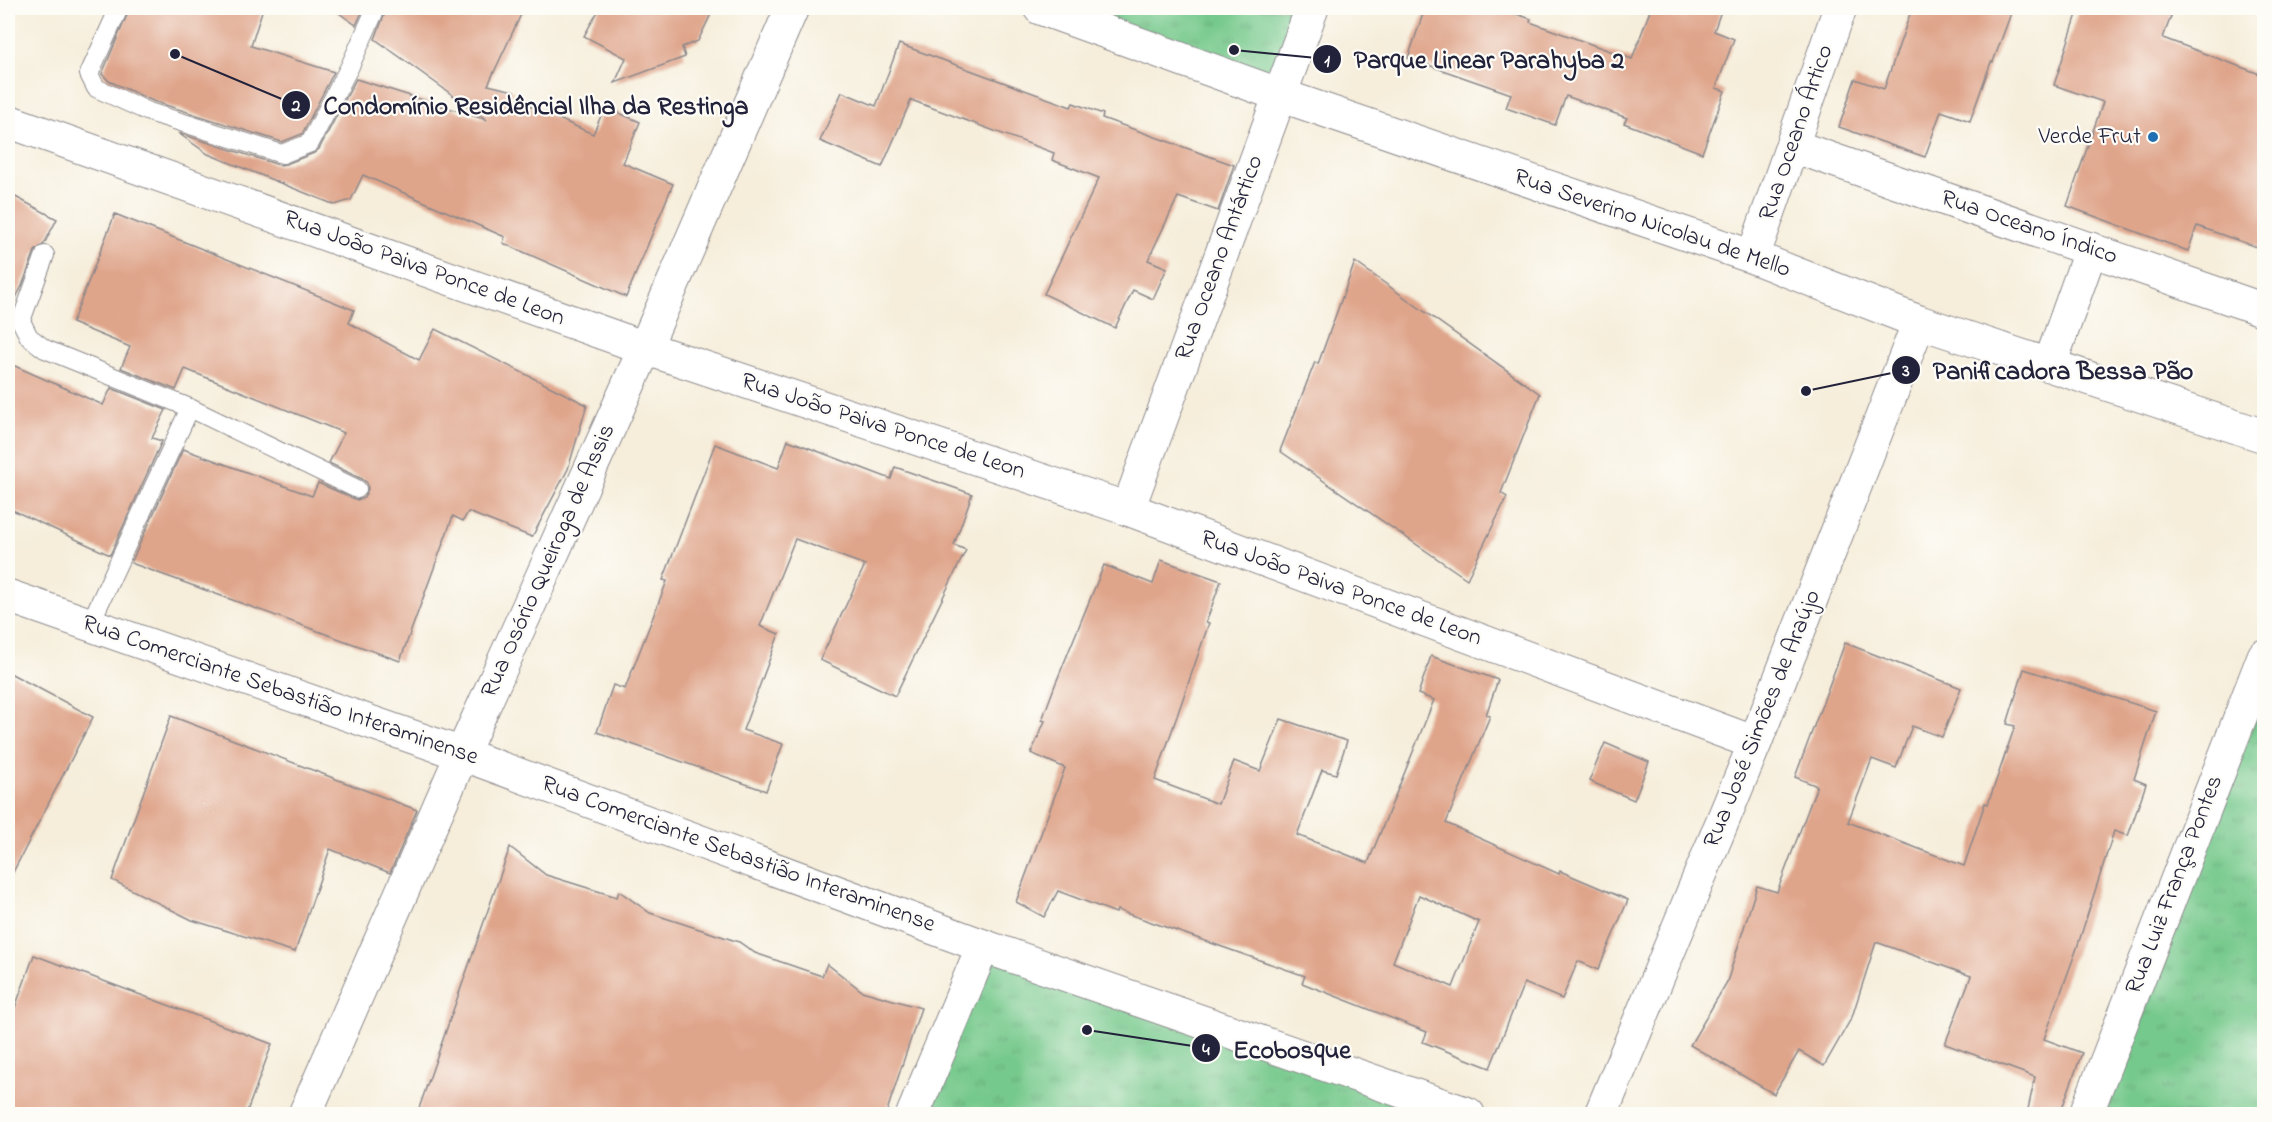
<svg xmlns="http://www.w3.org/2000/svg" width="2272" height="1122" font-family="'Indie Flower',sans-serif">
<style>
.park{fill:url(#park-tufts);stroke:#4c7664;stroke-width:1.5}
.building{fill:#dfa58b;fill-rule:evenodd}
.lines{fill:none;stroke-linecap:round;stroke-linejoin:round}
.lane-casing{stroke:#8c888b;stroke-width:20}
.street-casing{stroke:#8c888b;stroke-width:35}
.secondary-casing{stroke:#8c888b;stroke-width:35}
.lane{stroke:#fff;stroke-width:18}
.street{stroke:#fff;stroke-width:33}
.secondary{stroke:#fff;stroke-width:33}
.poi-dot{fill:#1f6fb2;stroke:#fdfcf7;stroke-width:2}
.labels{text-anchor:middle;dominant-baseline:central;stroke-width:4.5;stroke-linejoin:round;paint-order:stroke}
.street-label{font-size:24px;fill:#22223b;stroke:#fdfcf7}
.poi-label{font-size:24px;fill:#22223b;stroke:#fdfcf7;text-anchor:end}
.leader{fill:none;stroke:#22223b;stroke-width:2}
.callout-dot{fill:#22223b;stroke:#fdfcf7;stroke-width:2}
.mark-label{font-size:18px;text-anchor:middle;font-weight:bold;fill:#fff}
.callout-label{font-size:26px;text-anchor:middle;font-weight:bold;fill:#22223b;stroke:#fdfcf7;stroke-width:4.5;stroke-linejoin:round;paint-order:stroke}
</style>
<defs>
<pattern id="park-tufts" width="24" height="20" patternUnits="userSpaceOnUse" patternTransform="scale(1.5)"><rect width="24" height="20" fill="#76c98c"/><path d="M3 7l-1-3M5 7V3M7 7l1-3M15 17l-1-3M17 17v-4M19 17l1-3" fill="none" stroke="#66ac7a"/></pattern>
</defs>
<rect width="100%" height="100%" fill="#fdfcf7"/>
<filter id="ink" filterUnits="userSpaceOnUse"><feTurbulence type="fractalNoise" baseFrequency=".0167" numOctaves="2"/><feDisplacementMap in="SourceGraphic" scale="12" xChannelSelector="R" yChannelSelector="G"/><feConvolveMatrix kernelMatrix="1 2 1 2 8 2 1 2 1" color-interpolation-filters="sRGB"/></filter>
<filter id="wash" filterUnits="userSpaceOnUse"><feTurbulence type="fractalNoise" baseFrequency=".008" numOctaves="4" result="noise"/><feDisplacementMap in="SourceGraphic" scale="24" xChannelSelector="R" yChannelSelector="G"/><feGaussianBlur stdDeviation="1.35" result="paint"/><feColorMatrix in="noise" values="0 0 0 0 0 0 0 0 0 0 0 0 0 0 0 0 0 1.4 0 .05"/><feComposite in="paint" operator="in"/></filter>
<g filter="url(#wash)">
<rect width="100%" height="100%" fill="#f6eedb"/>
<g class="park">
<polygon points="1054,8 1315,8 1283,92"/>
<polygon points="2264,694 2264,1114 2106,1114"/>
<polygon points="983,946 1468,1114 913,1114"/>
</g>
<g id="blocks">
<g class="building">
<polygon points="130,8 263,8 251,46 334,72 302,134 282,142 153,101 109,81 102,74"/>
<polygon points="332,8 364,8 356,25"/>
<polygon points="387,8 524,8 488,85 514,91 511,98 593,134 605,107 640,122 623,163 673,184 626,297 503,243 505,237 363,175 351,200 335,205 208,154 178,133 279,165 286,164 314,153 319,149 356,79 487,120 375,39"/>
<polygon points="600,8 714,8 698,41 682,47 685,57 615,83 626,58 584,36"/>
<polygon points="1425,8 1499,8 1531,19 1530,22 1632,59 1651,8 1722,8 1714,31 1734,39 1716,88 1725,91 1702,153 1624,123 1627,118 1566,96 1555,125 1506,108 1511,94 1408,58"/>
<polygon points="1912,8 2013,8 1993,62 1991,62 1970,121 1941,111 1925,157 1839,127 1855,79 1884,89"/>
<polygon points="2079,8 2174,8 2163,38 2265,76 2265,250 2197,226 2188,251 2067,206 2103,102 2054,85"/>
<polygon points="899,44 1071,107 1073,103 1103,114 1102,118 1234,165 1218,211 1178,197 1148,260 1167,268 1153,299 1133,290 1115,328 1044,294 1099,178 1052,160 1054,153 911,100 882,167 820,141 842,92 876,106"/>
<polygon points="8,193 57,219 44,244 35,251 22,286 8,313"/>
<polygon points="115,214 354,310 349,323 419,360 435,329 587,405 568,469 532,537 468,512 463,521 453,516 400,661 131,563 183,449 312,496 318,483 357,500 364,498 368,489 367,483 362,479 329,463 344,433 185,369 176,390 121,368 130,347 72,323"/>
<polygon points="1355,262 1540,394 1501,493 1507,497 1467,579 1280,451 1315,362 1318,364"/>
<polygon points="8,363 103,405 111,388 166,410 152,438 162,441 110,555 8,508"/>
<polygon points="788,440 891,479 895,467 972,494 954,545 966,550 895,696 820,660 865,565 795,539 760,626 779,634 743,730 783,744 766,791 597,732 613,685 625,689 667,581 663,580 715,444 778,468"/>
<path d="M1161,560L1221,581L1206,622L1209,623L1155,780L1218,804L1234,761L1260,771L1281,719L1347,741L1336,774L1322,770L1297,835L1368,863L1434,700L1418,694L1431,656L1498,680L1486,715L1490,716L1446,823L1559,874L1560,871L1628,900L1598,970L1578,961L1562,999L1524,983L1490,1068L1423,1042L1427,1032L1302,983L1305,976L1117,910L1116,913L1058,891L1044,917L1016,902L1065,768L1031,753L1045,721L1042,720L1055,685L1104,565L1153,584ZM1419,895L1479,922L1453,987L1393,962Z"/>
<polygon points="1845,643 1961,688 1942,737 1912,726 1896,768 1872,759 1848,822 1964,866 1985,803 1988,804 2015,726 2007,724 2024,669 2156,711 2134,779 2146,784 2128,836 2114,831 2077,948 2044,1039 2082,1053 2060,1114 2027,1114 2035,1077 1945,1044 1971,976 1876,942 1852,1017 1824,1066 1799,1051 1774,1094 1690,1045 1727,982 1757,886 1777,892 1817,786 1795,777"/>
<polygon points="8,672 93,717 8,882"/>
<polygon points="171,716 417,810 390,873 330,849 295,952 192,920 112,880"/>
<polygon points="1605,743 1649,762 1634,800 1589,781"/>
<polygon points="510,847 546,875 617,897 619,891 650,913 739,942 755,953 822,976 827,964 862,991 921,1008 886,1114 417,1114"/>
<polygon points="34,955 272,1044 246,1114 8,1114 8,1027"/>
</g>
</g>
</g>
<g filter="url(#ink)">
<use href="#blocks" fill-opacity="0" stroke="#8c888b" stroke-width="1.5"/>
<g class="lines">
<defs>
<g id="lane">
<polyline points="119,8 89,74 96,88 149,112 282,154 310,143 350,66 376,8"/>
<polyline points="45,255 21,321 29,337 45,349 190,408 90,624"/>
<polyline points="190,408 357,489"/>
</g>
<g id="street">
<polyline points="8,121 645,348 1128,509 1755,743"/>
<polyline points="1793,146 2264,310"/>
<polyline points="1753,257 1840,8"/>
<polyline points="2050,364 2091,249"/>
<polyline points="1128,509 1312,8"/>
<polyline points="305,1114 462,754 645,348 792,8"/>
<polyline points="913,1114 983,946"/>
<polyline points="2086,1114 2264,656"/>
</g>
<g id="secondary">
<polyline points="1040,8 1280,95 1753,257 1919,322 2264,436"/>
<polyline points="8,596 462,754 983,946 1468,1114"/>
<polyline points="1601,1114 1755,743 1919,322"/>
</g>
</defs>
<use href="#lane" class="lane-casing"/>
<use href="#street" class="street-casing"/>
<use href="#secondary" class="secondary-casing"/>
<use href="#lane" class="lane"/>
<use href="#street" class="street"/>
<use href="#secondary" class="secondary"/>
</g>
</g>
<circle class="poi-dot" cx="2153" cy="137" r="6"/>
<g class="labels">
<g class="street-label">
<text transform="translate(1797 133) rotate(-71)">Rua Oceano Ártico</text>
<text transform="translate(1652 224) rotate(19)">Rua Severino Nicolau de Mello</text>
<text transform="translate(2029 228) rotate(19)">Rua Oceano Índico</text>
<text transform="translate(1220 258) rotate(-70)">Rua Oceano Antártico</text>
<text transform="translate(424 269) rotate(20)">Rua João Paiva Ponce de Leon</text>
<text transform="translate(883 427) rotate(18)">Rua João Paiva Ponce de Leon</text>
<text transform="translate(549 561) rotate(-66)">Rua Osório Queiroga de Assis</text>
<text transform="translate(1341 589) rotate(20)">Rua João Paiva Ponce de Leon</text>
<text transform="translate(280 691) rotate(19)">Rua Comerciante Sebastião Interaminense</text>
<text transform="translate(1763 719) rotate(-68)">Rua José Simões de Araújo</text>
<text transform="translate(738 855) rotate(20)">Rua Comerciante Sebastião Interaminense</text>
<text transform="translate(2175 885) rotate(-69)">Rua Luiz França Pontes</text>
</g>
<g class="poi-label">
<text x="2141" y="137">Verde Frut</text>
</g>
</g>
<path class="leader" d="M1234 50L1327 59M175 54L296 105M1806 391L1906 370M1087 1030L1206 1048"/>
<g class="callout-dot">
<circle cx="1234" cy="50" r="6"/>
<circle cx="175" cy="54" r="6"/>
<circle cx="1806" cy="391" r="6"/>
<circle cx="1087" cy="1030" r="6"/>
<circle cx="1327" cy="59" r="15"/>
<circle cx="296" cy="105" r="15"/>
<circle cx="1906" cy="370" r="15"/>
<circle cx="1206" cy="1048" r="15"/>
</g>
<g class="mark-label">
<text x="1327" y="66">1</text>
<text x="296" y="111">2</text>
<text x="1906" y="376">3</text>
<text x="1206" y="1055">4</text>
</g>
<g class="callout-label">
<text x="1489" y="68">Parque Linear Parahyba 2</text>
<text x="536" y="114">Condomínio Residêncial Ilha da Restinga</text>
<text x="2063" y="379">Panificadora Bessa Pão</text>
<text x="1292" y="1058">Ecobosque</text>
</g>
<rect width="2272" height="1122" fill="none" stroke="#fdfcf7" stroke-width="30"/>
</svg>
